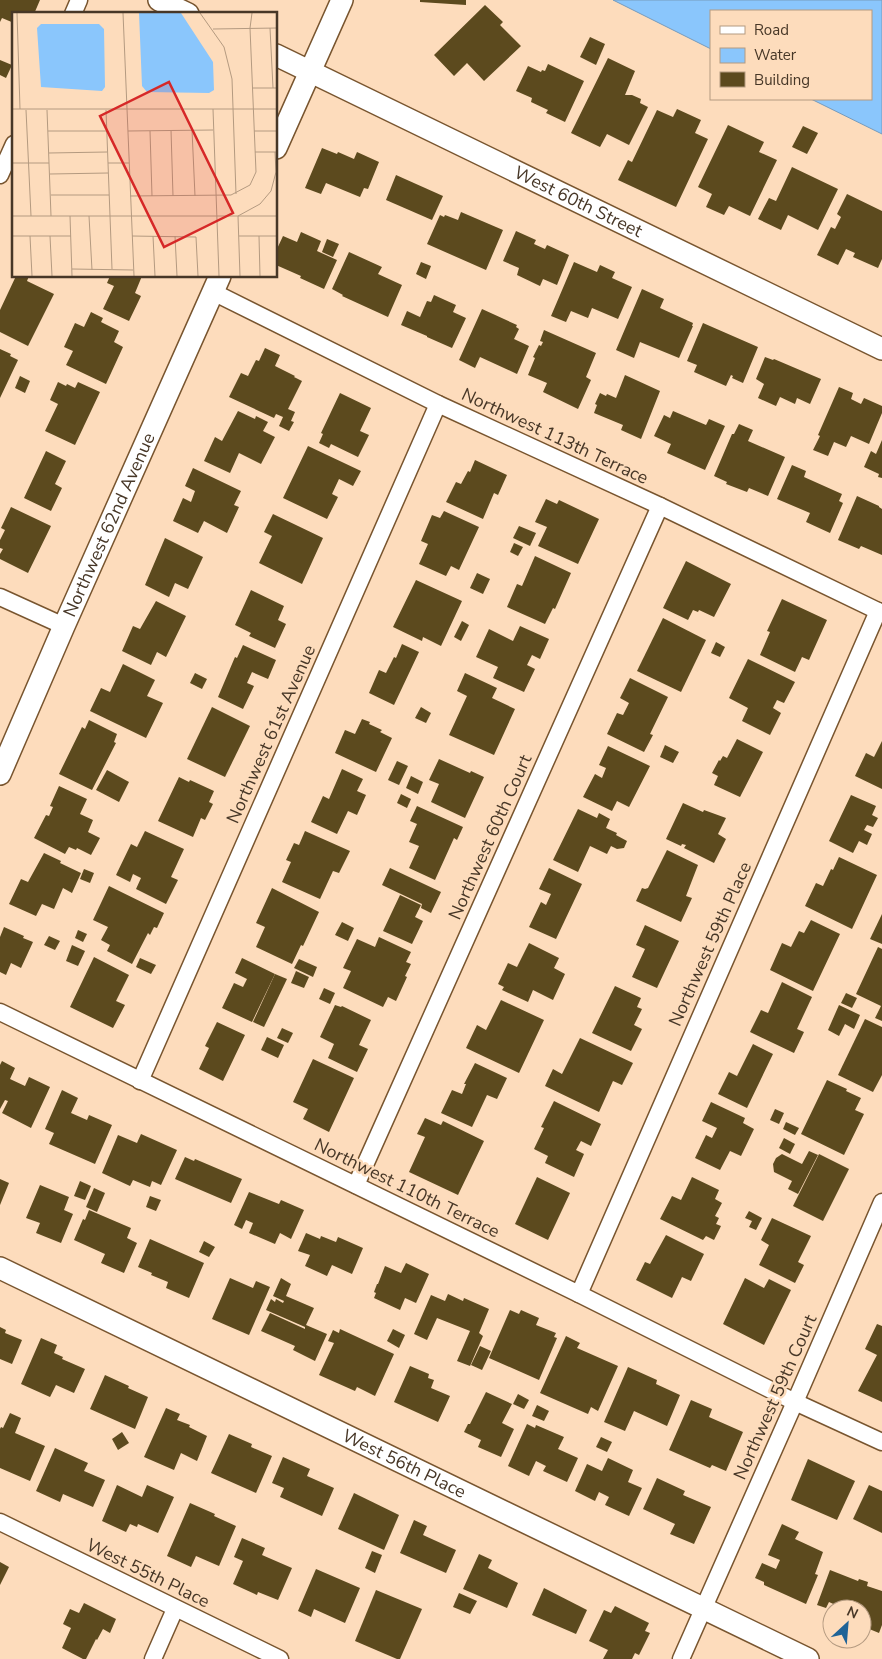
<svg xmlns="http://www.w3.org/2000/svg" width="882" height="1659" font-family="'Nunito Sans',sans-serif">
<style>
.water{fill:#8ac6fc;stroke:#769bbc}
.building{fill:#5c4a1e}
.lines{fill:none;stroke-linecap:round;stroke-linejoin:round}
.minor-casing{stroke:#78552f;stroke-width:19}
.tertiary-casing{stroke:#78552f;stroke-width:24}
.minor{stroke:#fff;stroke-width:16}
.tertiary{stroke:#fff;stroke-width:21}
.labels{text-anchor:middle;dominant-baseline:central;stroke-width:5;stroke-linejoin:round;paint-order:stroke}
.street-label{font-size:18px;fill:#473727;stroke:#fddcbc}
.inset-road{fill:none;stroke:#b49a80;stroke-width:1}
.view{fill:#d62828;fill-opacity:0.15;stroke:#d62828;stroke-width:2.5}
.inset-edge{fill:none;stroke:#473727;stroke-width:2.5}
</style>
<rect width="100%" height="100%" fill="#fddcbc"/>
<polygon class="water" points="613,0 882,0 882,134 811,99 871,99 871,11 711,11 711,49"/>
<g class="building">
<polygon points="0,0 40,0 34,14 14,14 14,23 2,18 0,22"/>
<polygon points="420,0 466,0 466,5 420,2"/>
<polygon points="485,5 503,22 500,25 521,46 484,81 467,63 454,76 434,55"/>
<polygon points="590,37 605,44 596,65 580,57"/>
<polygon points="608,58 635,71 625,95 632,95 641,99 640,103 648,107 629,145 607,134 600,147 571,133"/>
<polygon points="0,60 12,65 6,78 0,75"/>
<polygon points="548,64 584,81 565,122 546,113 548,110 531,102 532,98 516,91 528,66 541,72 542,70 545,71"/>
<polygon points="677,109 701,120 695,133 708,139 676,207 618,180 628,160 632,162 657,110 673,117"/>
<polygon points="728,125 764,142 759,152 777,160 750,216 729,206 724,215 706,207 712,194 698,187"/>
<polygon points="803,126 818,133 807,154 792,147"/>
<polygon points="322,148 337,154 338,152 354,159 357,152 379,162 368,189 364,188 360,197 326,183 321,194 305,188"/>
<polygon points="792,167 838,189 818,230 788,215 781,230 758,219 769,198 776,201"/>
<polygon points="396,175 443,196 432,220 386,200"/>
<polygon points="847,194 882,211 882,259 878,268 853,257 855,253 846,249 838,265 817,255 831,227 835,229 841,217 837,214"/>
<polygon points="461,212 503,230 486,270 427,244 440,215 444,217 445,215 458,220"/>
<polygon points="516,231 536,240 534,244 545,249 547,245 569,255 557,285 543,279 540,286 517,275 519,268 503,261"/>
<polygon points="301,232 321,241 317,251 337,260 324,289 300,278 301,276 276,265 276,251 283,236 297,242"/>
<polygon points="327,239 339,244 333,257 322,252"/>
<polygon points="349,252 382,267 378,274 402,285 388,317 342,296 343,295 332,289"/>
<polygon points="421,262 431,266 426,279 416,274"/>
<polygon points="574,262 597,272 600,265 615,272 612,278 632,287 618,319 592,308 588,318 571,311 566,322 551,316"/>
<polygon points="16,276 29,276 27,281 54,294 28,346 0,332 0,310"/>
<polygon points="110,276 142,276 135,293 141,296 129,321 103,309 114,286 107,283"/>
<polygon points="642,289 664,299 660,308 693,323 692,326 693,326 679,358 640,342 634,358 616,350"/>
<polygon points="434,295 456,305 453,312 466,318 452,348 427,337 427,336 401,325 407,311 420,317 427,301 431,302"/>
<polygon points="482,309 517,325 516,327 519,329 514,339 529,346 517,374 480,357 475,368 459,360"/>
<polygon points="91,312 103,318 101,322 119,331 114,342 123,347 106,384 66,365 73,351 64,347 75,323 84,327"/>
<polygon points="703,323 758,347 743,383 732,378 733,376 731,375 726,386 694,372 697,365 687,361"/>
<polygon points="544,330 596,353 586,377 591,380 578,409 543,392 547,383 528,375 535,358 533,357 539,345 541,346 543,342 540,341"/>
<polygon points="265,348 280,355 275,366 295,376 294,377 302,381 288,409 295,412 291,421 294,422 289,431 279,426 283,417 276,414 274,418 229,397 241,373 248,376 256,360 259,361"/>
<polygon points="0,349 11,354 10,356 18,360 0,398"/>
<polygon points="765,357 773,360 774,359 821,379 810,404 797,398 795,404 780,397 776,406 758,398 764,384 756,379"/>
<polygon points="625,375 660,391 641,439 621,430 623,425 594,413 597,405 595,404 600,393 606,396 607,394 616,398"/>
<polygon points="20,376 30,381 25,393 15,388"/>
<polygon points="58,382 66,386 67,384 75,388 78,382 100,392 75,445 45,431 58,404 50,400"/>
<polygon points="839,387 853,393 851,399 861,404 864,398 882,406 882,413 869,444 851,436 846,447 834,442 828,456 813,450 820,436 818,435"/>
<polygon points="340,393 371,408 360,431 369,435 358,457 331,444 329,448 319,443 323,434 321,433"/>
<polygon points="238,411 255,419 256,416 268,422 263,431 275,437 261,464 239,453 230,473 204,461 215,437 222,441"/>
<polygon points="673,411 706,425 709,419 725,426 705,470 667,453 671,444 654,436 664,415 670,418"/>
<polygon points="739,424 753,430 748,441 785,457 768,496 749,488 747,492 726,484 727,482 714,476 732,434 734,434"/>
<polygon points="882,440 882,478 878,477 879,474 864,467 871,451 876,454"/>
<polygon points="308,446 361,471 353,486 339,479 332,494 338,497 327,519 283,498"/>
<polygon points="46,451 66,461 55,484 62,488 51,511 24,498"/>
<polygon points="475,460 507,475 498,495 494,493 483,519 446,502 456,482 461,484 468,471 470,472"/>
<polygon points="792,465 806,471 804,477 842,494 839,501 843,503 830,533 806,522 810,513 777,499"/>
<polygon points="193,468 241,491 234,505 239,507 227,533 204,521 198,533 173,521 183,498 191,502 195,491 185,486"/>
<polygon points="857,496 879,506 879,507 882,509 882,555 861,546 859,549 838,540"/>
<polygon points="546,499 557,504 559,500 599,519 578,564 538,546 547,527 535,522"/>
<polygon points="11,507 51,526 28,573 0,559 0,554 3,549 0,548 0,540 5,530 1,528"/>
<polygon points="444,511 479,527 459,570 451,566 446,576 419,564 428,544 421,541 432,515 440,518"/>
<polygon points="273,514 323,538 302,584 259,563 272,536 264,532"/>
<polygon points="519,526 536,533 530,546 513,538"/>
<polygon points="165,538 203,557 188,589 175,583 169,597 145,585"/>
<polygon points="514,543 523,547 518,556 510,552"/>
<polygon points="535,556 571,573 555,609 553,608 545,624 507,607 517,584 522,586"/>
<polygon points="686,561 731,584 714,617 699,610 698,612 693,610 688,620 663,608"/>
<polygon points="477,573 490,579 483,594 470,588"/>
<polygon points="416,580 462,601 441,646 423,637 422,641 393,627"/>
<polygon points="251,590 284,606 278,620 286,624 275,648 249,636 251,633 235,625"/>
<polygon points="782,599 827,620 809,660 802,657 795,672 760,655 770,632 767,631"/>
<polygon points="156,601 186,616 166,657 157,652 151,665 122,651 133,626 140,629"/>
<polygon points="663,618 706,640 681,692 637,671"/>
<polygon points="462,621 469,625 461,641 454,637"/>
<polygon points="520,626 549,639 540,659 532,655 527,665 535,669 524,692 493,678 498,667 476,657 489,629 513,641"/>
<polygon points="716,642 725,647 720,657 711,653"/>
<polygon points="402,644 419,652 394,705 369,693 379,670 386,673 394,657 396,658"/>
<polygon points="243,645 276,660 268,679 252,672 247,683 254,686 243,709 218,697 235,657 237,658"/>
<polygon points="748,659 795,682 784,703 777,700 773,708 781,713 770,735 742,721 748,708 729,698"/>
<polygon points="123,664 155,680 147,696 163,703 146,738 90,711 101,688 110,692"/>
<polygon points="195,673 207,679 202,689 190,683"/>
<polygon points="465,673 497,688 492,698 515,709 494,755 449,735 467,696 457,691"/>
<polygon points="630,678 668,697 650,734 653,735 644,752 607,734 617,713 623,715 629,703 620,698"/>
<polygon points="212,707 250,726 225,777 187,759"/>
<polygon points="421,707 431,713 426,723 415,718"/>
<polygon points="362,719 370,722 369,724 382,730 380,732 392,738 376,772 335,753 345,730 355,734"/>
<polygon points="89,720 117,734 114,742 116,743 92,790 59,774 82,727 85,729"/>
<polygon points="737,739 763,752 740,797 714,785 718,776 712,773 719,760 720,761 723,756 727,758"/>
<polygon points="882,741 882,789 855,776 866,753 874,757"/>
<polygon points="665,745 679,752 673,763 660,757"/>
<polygon points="608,746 650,766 629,807 617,801 612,811 583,797 595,774 602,778 606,768 599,765"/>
<polygon points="439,759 470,773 471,771 484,777 465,818 431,802 439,784 429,780"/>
<polygon points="397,761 408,766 399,785 388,780"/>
<polygon points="342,769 363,779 357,791 366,795 357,815 348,811 337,834 311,822 323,796 329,799"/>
<polygon points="107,770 129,782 119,802 96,790"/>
<polygon points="411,776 423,782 418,794 406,788"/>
<polygon points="179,777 189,782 190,780 214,791 209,802 213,804 205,820 201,818 193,837 158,821"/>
<polygon points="59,786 87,799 80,814 93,820 88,832 100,838 91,855 77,848 76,850 69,847 65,854 34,838 46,815 49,816 53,807 50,806"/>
<polygon points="401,794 411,799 407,808 397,803"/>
<polygon points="851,795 876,806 872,815 878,818 873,827 867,825 864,830 872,834 867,845 859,841 853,853 829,841"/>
<polygon points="683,803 703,812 704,810 726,818 718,834 726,839 714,863 684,848 686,845 682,844 681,846 666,839"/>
<polygon points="417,806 463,827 457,840 454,838 435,880 409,868 419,846 409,842 417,824 410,821"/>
<polygon points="578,809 597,818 599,813 610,819 606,828 617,833 616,835 627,841 624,848 617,849 611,846 607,854 590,846 578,872 553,860"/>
<polygon points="145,831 184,849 171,877 178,880 166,904 136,889 141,878 133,874 130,882 116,875 131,844 137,847"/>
<polygon points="305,831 350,851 339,873 333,871 320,899 282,882 291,862 286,860 294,843 299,845"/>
<polygon points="667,850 698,865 686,896 692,898 681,922 636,901 642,888 645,889 648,888"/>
<polygon points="44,853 61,861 60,863 81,873 72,893 63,888 54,909 42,904 36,916 9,904 21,879 28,882"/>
<polygon points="839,857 877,875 852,929 805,906 816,883 823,886 831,869 833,870"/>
<polygon points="390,868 441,892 431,913 421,908 422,904 382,885"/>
<polygon points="549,868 582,884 556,939 529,927 541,902 546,905 551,894 539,889"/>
<polygon points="84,869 94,873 90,883 80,879"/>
<polygon points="109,886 164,913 157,928 154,927 150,935 148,933 132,964 107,951 110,945 101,940 108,927 93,920"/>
<polygon points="272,888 319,912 303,946 301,945 292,964 256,947 265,927 256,923"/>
<polygon points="400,895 421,905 415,917 423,921 412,944 383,931"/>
<polygon points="882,914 882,944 870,939"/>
<polygon points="811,920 840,934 813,991 770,970 782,943 791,947 799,931 804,933"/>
<polygon points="342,922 354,928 348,941 335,935"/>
<polygon points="645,925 679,941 657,988 632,977 645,949 636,945"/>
<polygon points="4,927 24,936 23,938 33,942 21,968 11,963 6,975 0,972 0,937"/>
<polygon points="78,930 87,934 83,942 75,938"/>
<polygon points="49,936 60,941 55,950 44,945"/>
<polygon points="379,937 411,952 406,962 411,964 405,976 407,977 396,1001 388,997 383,1007 343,988 351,971 343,968 357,939 375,947"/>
<polygon points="529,943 559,958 554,968 565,974 553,1000 533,990 528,1002 502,990 504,987 498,984 508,963 517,967"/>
<polygon points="72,945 85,951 78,966 66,961"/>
<polygon points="878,947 882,949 882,1021 875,1018 881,1006 856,994"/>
<polygon points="94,957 129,975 116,1001 125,1005 113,1028 70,1007"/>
<polygon points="140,958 156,965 151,974 136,967"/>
<polygon points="242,958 275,974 252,1022 222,1008 234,983 243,987 247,979 235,973"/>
<polygon points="299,959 317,967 313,977 294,968"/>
<polygon points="296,971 309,977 304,988 291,983"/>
<polygon points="275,974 287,979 264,1027 253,1022"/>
<polygon points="782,982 812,997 797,1029 804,1032 794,1053 750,1032 761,1010 768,1013"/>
<polygon points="615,986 641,998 637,1007 642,1009 634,1025 642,1029 631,1051 592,1033"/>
<polygon points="324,988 335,993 330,1004 319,999"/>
<polygon points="846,993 857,998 852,1008 841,1003"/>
<polygon points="501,1000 544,1020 519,1073 466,1048 477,1025 486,1030"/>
<polygon points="335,1005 341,1007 342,1006 371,1020 359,1045 368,1049 357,1072 328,1058 334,1044 320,1037"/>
<polygon points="839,1005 860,1015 854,1029 845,1024 839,1036 828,1030"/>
<polygon points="865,1019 882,1027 882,1075 873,1092 838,1075"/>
<polygon points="217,1022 245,1035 223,1081 199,1069 209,1048 205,1046"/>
<polygon points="282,1028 293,1033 288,1043 277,1038"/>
<polygon points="267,1037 284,1045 278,1058 261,1050"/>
<polygon points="580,1038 633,1063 622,1085 613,1081 599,1112 545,1086 553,1069 562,1074"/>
<polygon points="753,1044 773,1054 747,1108 718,1094 729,1072 737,1076"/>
<polygon points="313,1059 354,1078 329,1132 303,1119 308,1109 293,1102"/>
<polygon points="2,1061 15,1068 10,1079 25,1086 29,1077 50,1087 31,1128 2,1113 8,1101 5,1100 0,1109 0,1065"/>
<polygon points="475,1063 507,1078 497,1099 487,1095 472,1127 441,1113 452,1090 462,1094 466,1084 464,1084"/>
<polygon points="827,1080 847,1089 846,1091 861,1098 855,1110 864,1114 844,1155 801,1134"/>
<polygon points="62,1090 78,1098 71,1113 87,1120 89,1115 112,1125 95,1164 49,1144 54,1133 45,1129"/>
<polygon points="554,1101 601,1124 591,1146 581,1141 576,1150 584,1154 574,1177 545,1163 548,1156 534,1149 544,1128 541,1127"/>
<polygon points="711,1102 745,1118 743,1123 754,1129 741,1156 730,1151 720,1170 695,1158 706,1135 712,1138 717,1128 702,1121"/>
<polygon points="775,1109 784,1113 779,1124 770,1120"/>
<polygon points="425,1118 441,1125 443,1121 484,1141 458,1195 409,1172 425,1137 417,1134"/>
<polygon points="786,1122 799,1128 795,1135 783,1129"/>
<polygon points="141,1134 177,1150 161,1185 152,1181 150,1187 133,1180 130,1186 102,1173 118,1135 137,1143"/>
<polygon points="784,1138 795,1144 790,1154 779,1148"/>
<polygon points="809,1151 818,1155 798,1194 788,1189 792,1181 774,1172 773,1164 776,1158 782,1154 802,1164"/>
<polygon points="819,1154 849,1169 823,1221 793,1206"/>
<polygon points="185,1157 194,1161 195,1159 242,1179 231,1203 175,1179"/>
<polygon points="537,1177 570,1193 548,1240 515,1224"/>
<polygon points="692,1177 719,1190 715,1199 722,1203 715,1216 719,1218 716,1224 721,1226 714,1240 706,1236 703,1240 660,1219 672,1196 681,1200"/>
<polygon points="0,1179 9,1183 0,1205"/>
<polygon points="80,1181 91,1186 85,1200 74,1196"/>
<polygon points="40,1185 69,1197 64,1210 73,1214 61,1243 36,1233 40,1223 26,1218"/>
<polygon points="94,1188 105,1193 97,1212 86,1207"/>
<polygon points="249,1192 279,1204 281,1200 304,1210 291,1239 280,1233 275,1244 249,1233 253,1223 246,1220 242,1229 234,1225"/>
<polygon points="150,1196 161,1200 156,1211 146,1207"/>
<polygon points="89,1210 131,1228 127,1238 137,1243 124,1273 101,1263 105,1254 74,1240 83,1219 85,1220"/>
<polygon points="749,1211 762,1218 756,1230 749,1227 752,1221 745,1218"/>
<polygon points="772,1218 811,1236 798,1262 804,1265 795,1283 759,1265 769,1245 761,1240"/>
<polygon points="306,1233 320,1239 321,1236 336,1242 338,1237 363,1248 352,1274 332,1265 327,1276 305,1266 310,1255 298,1251"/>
<polygon points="666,1235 704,1254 691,1281 682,1277 672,1298 636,1280 645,1262 650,1264"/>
<polygon points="150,1239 204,1263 189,1298 166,1288 168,1282 151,1275 152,1273 138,1267"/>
<polygon points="204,1241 215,1247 209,1257 199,1252"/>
<polygon points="406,1263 429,1274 416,1303 405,1298 400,1310 374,1298 376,1293 374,1292 377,1284 378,1284 385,1266 401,1273"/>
<polygon points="230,1278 253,1288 256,1281 270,1287 249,1335 212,1319"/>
<polygon points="281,1278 291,1284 286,1296 314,1308 306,1325 327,1334 315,1361 293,1350 295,1346 261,1331 270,1313 305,1329 305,1327 266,1310 271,1299 275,1302 276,1299 283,1303 284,1301 273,1296"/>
<polygon points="745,1278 764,1288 769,1279 791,1290 764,1345 723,1324"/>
<polygon points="448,1294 463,1301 464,1298 489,1309 479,1333 483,1336 470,1366 457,1361 470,1331 437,1318 427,1340 414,1334 431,1295 445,1301"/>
<polygon points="510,1310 519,1314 521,1310 539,1318 536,1325 556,1333 554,1337 557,1338 539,1380 489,1358"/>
<polygon points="877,1324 882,1326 882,1402 858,1391 877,1355 865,1349"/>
<polygon points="0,1327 6,1330 5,1333 22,1340 12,1364 0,1359"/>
<polygon points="340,1329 394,1354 375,1396 357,1387 355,1391 319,1375 334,1343 328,1341 333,1330 339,1333"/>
<polygon points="393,1329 405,1335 399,1348 387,1341"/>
<polygon points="566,1336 580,1343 577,1348 618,1366 598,1411 591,1407 588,1414 540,1393"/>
<polygon points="41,1338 57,1345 54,1353 63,1357 62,1359 85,1369 74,1393 56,1385 50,1397 21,1384"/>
<polygon points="480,1346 491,1351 482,1370 471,1365"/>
<polygon points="410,1366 429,1374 428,1378 434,1380 431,1388 450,1396 438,1422 394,1402"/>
<polygon points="628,1367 657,1380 656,1384 680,1395 667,1426 634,1411 625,1431 604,1422"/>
<polygon points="105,1375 129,1386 128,1388 148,1397 135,1429 90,1409"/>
<polygon points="486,1392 512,1404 502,1423 514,1429 501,1457 478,1447 481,1440 464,1432 468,1424 470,1424"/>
<polygon points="518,1394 529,1400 524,1409 513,1404"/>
<polygon points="691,1400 712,1409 709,1417 743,1432 726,1471 712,1465 710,1468 669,1450"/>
<polygon points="537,1405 549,1411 544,1421 532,1416"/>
<polygon points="166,1408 180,1414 177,1420 190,1425 189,1427 207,1436 197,1461 181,1453 174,1470 144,1457"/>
<polygon points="10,1413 21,1418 15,1433 45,1446 30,1481 0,1468 0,1429 1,1427 3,1428"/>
<polygon points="527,1424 535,1428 536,1425 564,1437 558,1449 578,1458 567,1482 543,1471 546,1466 536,1461 529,1476 508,1466"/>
<polygon points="122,1432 129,1443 118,1450 112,1439"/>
<polygon points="229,1434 252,1444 251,1447 272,1456 256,1493 211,1473"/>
<polygon points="601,1437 612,1442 607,1452 596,1447"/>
<polygon points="55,1448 88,1463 84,1471 105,1480 93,1507 63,1494 60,1502 36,1491"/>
<polygon points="283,1457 310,1469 307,1476 334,1488 322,1516 280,1497 284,1488 272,1483"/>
<polygon points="608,1458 633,1470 628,1482 642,1488 629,1516 605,1505 609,1497 599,1492 595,1501 575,1491 587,1464 602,1471"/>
<polygon points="808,1459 855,1481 837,1520 791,1500"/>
<polygon points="657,1478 685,1491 683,1495 711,1507 694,1544 670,1534 675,1524 643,1509"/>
<polygon points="117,1485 142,1497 147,1485 174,1497 158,1533 138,1524 137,1527 130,1524 126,1532 102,1521"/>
<polygon points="869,1485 882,1491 882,1533 853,1519"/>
<polygon points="354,1493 399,1515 384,1550 338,1529"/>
<polygon points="190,1503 215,1514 214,1516 236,1526 219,1566 196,1556 191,1567 167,1556"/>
<polygon points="414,1520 427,1526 423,1535 456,1550 446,1573 400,1553"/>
<polygon points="782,1524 799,1532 795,1539 823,1552 815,1574 818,1575 806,1604 764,1585 764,1582 755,1578 762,1563 776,1569 780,1560 768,1555"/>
<polygon points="242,1538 265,1548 262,1555 292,1568 278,1600 258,1592 257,1595 233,1584 243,1561 234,1557"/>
<polygon points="372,1551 382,1555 375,1573 365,1568"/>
<polygon points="479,1554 492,1560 488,1568 518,1583 507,1608 463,1589"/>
<polygon points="0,1562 9,1567 0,1585"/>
<polygon points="316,1569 360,1588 345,1623 314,1609 311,1617 298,1611"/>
<polygon points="830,1570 858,1581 859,1579 868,1582 867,1586 882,1591 882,1625 879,1633 862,1626 862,1609 839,1609 840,1607 829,1602 826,1608 817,1605"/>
<polygon points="544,1588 587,1610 576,1634 532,1615"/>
<polygon points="376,1590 422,1609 400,1659 397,1659 355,1641"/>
<polygon points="459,1593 477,1601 470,1614 453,1607"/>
<polygon points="84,1603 116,1619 110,1633 103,1629 97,1640 96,1639 86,1659 83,1659 62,1648 71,1628 63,1624 70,1609 79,1613"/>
<polygon points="615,1606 649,1623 645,1631 650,1633 639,1655 635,1653 632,1659 603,1659 608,1650 589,1641 604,1610 611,1613"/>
</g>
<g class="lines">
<defs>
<g id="minor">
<polyline points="73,14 79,0"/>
<polyline points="0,175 14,144"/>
<polyline points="213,292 438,404 660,506 882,613"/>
<polyline points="0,597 64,626"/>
<polyline points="0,1012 579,1294 795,1402 882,1442"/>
<polyline points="140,1081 438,404"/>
<polyline points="356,1185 660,506"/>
<polyline points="579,1294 878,611"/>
<polyline points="0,1522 280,1659"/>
<polyline points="153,1659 175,1609"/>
<polyline points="681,1659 795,1402 882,1202"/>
</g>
<g id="tertiary">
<polyline points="159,0 188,14"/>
<path id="s1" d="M276,55L882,349"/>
<polyline points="276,148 342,0"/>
<path id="s2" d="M0,774L64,626L220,276"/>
<path id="s3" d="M0,1268L808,1659"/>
</g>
</defs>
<use href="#minor" class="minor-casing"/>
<use href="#tertiary" class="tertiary-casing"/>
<use href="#minor" class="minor"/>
<use href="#tertiary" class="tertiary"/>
</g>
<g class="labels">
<g class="street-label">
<text stroke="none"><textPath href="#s1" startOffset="336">West 60th Street</textPath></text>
<text transform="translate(555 436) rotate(25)">Northwest 113th Terrace</text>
<text stroke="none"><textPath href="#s2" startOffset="272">Northwest 62nd Avenue</textPath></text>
<text transform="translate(271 734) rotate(-66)">Northwest 61st Avenue</text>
<text transform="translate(490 837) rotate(-66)">Northwest 60th Court</text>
<text transform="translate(710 944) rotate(-66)">Northwest 59th Place</text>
<text transform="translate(407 1188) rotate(26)">Northwest 110th Terrace</text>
<text transform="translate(775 1397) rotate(-66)">Northwest 59th Court</text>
<text stroke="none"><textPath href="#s3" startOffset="449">West 56th Place</textPath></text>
<text transform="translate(148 1573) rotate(26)">West 55th Place</text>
</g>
</g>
<g transform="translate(12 12)">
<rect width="265" height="265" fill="#fddcbc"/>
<path d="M127,1H169L201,50L202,78L197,81L135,80L130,74ZM29,12H87L92,17L93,75L90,79L29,75L25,16Z" fill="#8ac6fc"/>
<path class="inset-road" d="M5,1L8,97M111,1L122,264M188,1L212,35L220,67L224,182M258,16L261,76M201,17L265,16M240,76H265M0,97H265M201,97L207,264M14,98L19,204M35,98L39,204M94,98L100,257M159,118L161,184M180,118L183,184M36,119H95M116,119L201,118M138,119L140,184M242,119H265M243,140H265M37,141L95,140M0,151H37M96,151H117M38,162L96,161M39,183H97M118,184L219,183L238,173L244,160L238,16L240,1M0,204H265M58,204L60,264M77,204L80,258M0,224H59M18,224L20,264M38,224L40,264M120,224L184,225L186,264M141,224L143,264M163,224L165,264M227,224H265M247,224L248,264M60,257L121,258M228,264L226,204L248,192L259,179L264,160L263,140"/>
<path class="view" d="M157,70L221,201L152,235L88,104Z"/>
<rect width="265" height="265" class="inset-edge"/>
</g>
<rect x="710" y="10" width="162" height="90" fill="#fddcbc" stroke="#b49a80"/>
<rect x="720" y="26" width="25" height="8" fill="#ffffff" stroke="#b49a80"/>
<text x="754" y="35" font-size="15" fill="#473727">Road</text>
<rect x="720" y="48" width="25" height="15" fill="#8ac6fc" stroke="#b49a80"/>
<text x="754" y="60" font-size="15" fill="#473727">Water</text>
<rect x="720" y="72" width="25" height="15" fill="#5c4a1e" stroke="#b49a80"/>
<text x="754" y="85" font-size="15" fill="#473727">Building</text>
<g transform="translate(847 1624) rotate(26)"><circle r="24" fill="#fddcbc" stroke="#b49a80"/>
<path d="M0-4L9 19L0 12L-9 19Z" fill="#1f6397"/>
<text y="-8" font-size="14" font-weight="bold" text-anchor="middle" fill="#473727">N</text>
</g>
</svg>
